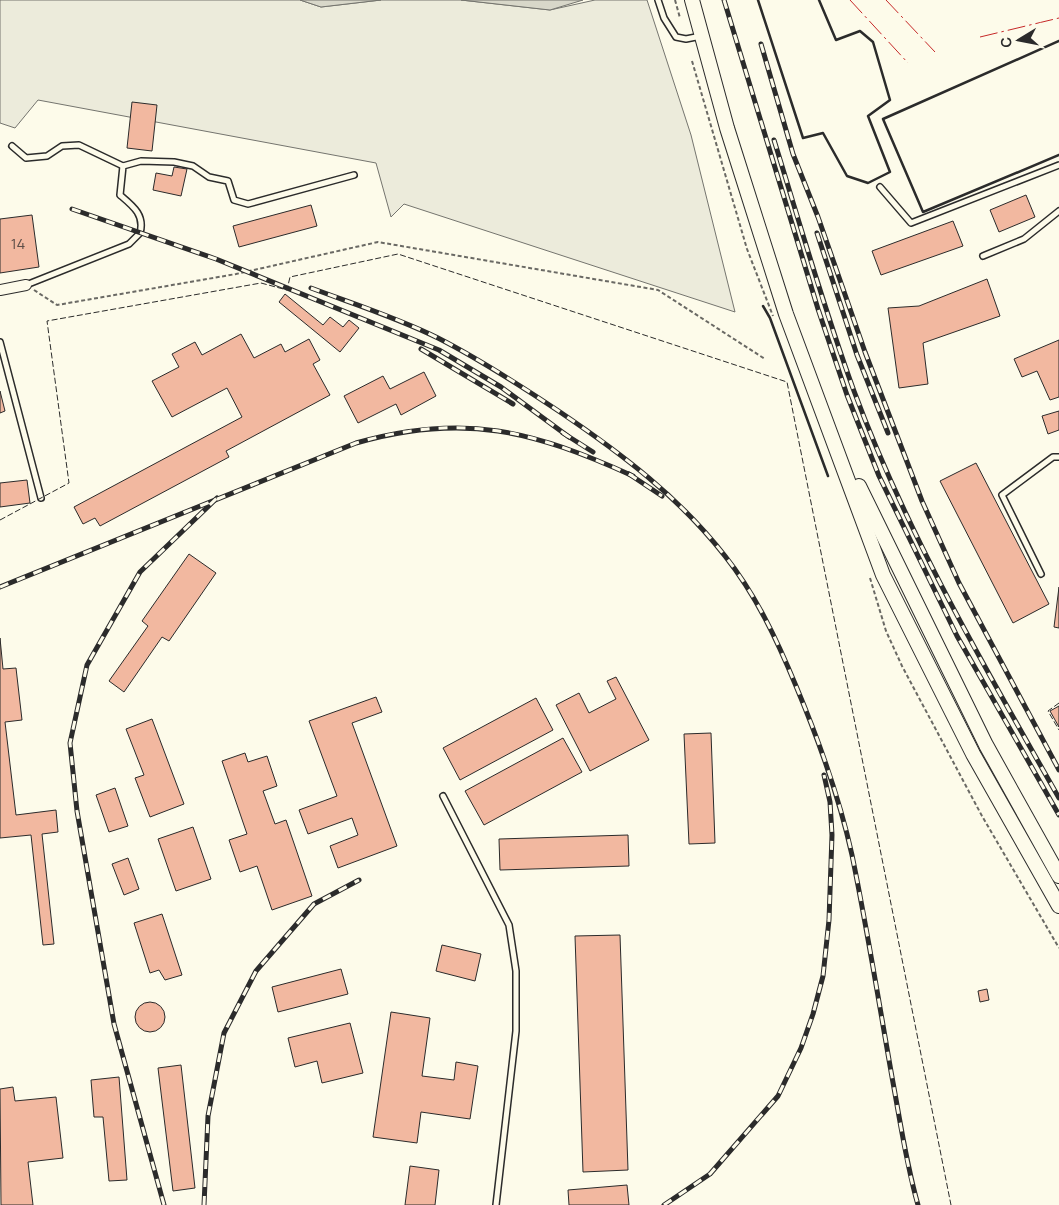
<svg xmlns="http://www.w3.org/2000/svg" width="1059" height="1205" font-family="Manrope,sans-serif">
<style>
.green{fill:#ecebdb;stroke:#74746e}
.water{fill:#d8d7c9;stroke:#74746e}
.building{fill:#f2b8a0;stroke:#2b2b2b}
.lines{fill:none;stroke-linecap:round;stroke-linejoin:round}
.service-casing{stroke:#2b2b2b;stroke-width:8}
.minor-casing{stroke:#2b2b2b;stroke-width:12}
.secondary-casing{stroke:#2b2b2b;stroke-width:16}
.path{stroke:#6a6964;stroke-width:2;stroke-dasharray:4 2.5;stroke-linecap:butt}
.service{stroke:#fdfbea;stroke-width:5}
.minor{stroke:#fdfbea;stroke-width:10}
.secondary{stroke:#fdfbea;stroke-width:14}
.rail-casing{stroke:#2b2b2b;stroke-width:5}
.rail{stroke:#fdfbea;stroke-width:3;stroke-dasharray:9;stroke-linecap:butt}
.fence{stroke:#2b2b2b;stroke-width:1;stroke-dasharray:6 2.5;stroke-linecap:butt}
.wall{stroke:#2b2b2b;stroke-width:2.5}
.power{stroke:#c62828;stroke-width:1;stroke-dasharray:18 4 2.5 4;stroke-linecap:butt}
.labels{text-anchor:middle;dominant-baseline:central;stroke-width:4;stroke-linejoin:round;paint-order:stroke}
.number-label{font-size:15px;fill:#5d4e48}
</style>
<rect width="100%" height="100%" fill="#fdfbea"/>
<polygon class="green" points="0,0 300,0 321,7 381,0 461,0 550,10 595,0 647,0 691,135 735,312 404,204 391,217 376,163 38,100 15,128 0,123"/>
<g class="water">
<polygon points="300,0 381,0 321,7"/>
<polygon points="461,0 583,0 550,10"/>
</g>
<g class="building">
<polygon points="132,102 157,105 152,151 127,148"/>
<polygon points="174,167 187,169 181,196 153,190 156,173 172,176"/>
<polygon points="1026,195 1035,217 999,232 990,210"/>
<polygon points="311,205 317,226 239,247 233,226"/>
<polygon points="32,215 39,267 0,273 0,219"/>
<polygon points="953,221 963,246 881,275 872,251"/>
<polygon points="987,279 1000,316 923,343 928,384 899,388 888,308 919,306"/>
<polygon points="285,294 323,325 330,317 343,327 349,320 359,328 340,352 279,302"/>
<polygon points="241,334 254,358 281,344 285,352 309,339 320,360 313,364 330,395 226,451 229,457 100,526 95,518 83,524 74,507 242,417 227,388 172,417 152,381 179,367 172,354 195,342 202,355"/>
<polygon points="1059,340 1059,397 1050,400 1037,371 1022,377 1014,359"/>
<polygon points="424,372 436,396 401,415 396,404 358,423 344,396 383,376 390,389"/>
<polygon points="0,391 5,411 0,413"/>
<polygon points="1059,411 1059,430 1048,434 1042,416"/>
<polygon points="976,463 1049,604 1013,623 940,481"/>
<polygon points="27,480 30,503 0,507 0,483"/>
<polygon points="189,554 216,573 169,641 162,637 124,692 109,681 148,626 142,621"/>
<polygon points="1059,587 1059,628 1054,627"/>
<polygon points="0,638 3,669 16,668 22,720 5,722 16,815 56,810 58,832 42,834 54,944 43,945 31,835 0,838"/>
<polygon points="616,677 649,740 590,771 556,705 579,693 589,713 616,699 607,681"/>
<polygon points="376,697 382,712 352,723 397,846 338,868 330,846 358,835 352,818 308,834 299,810 337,796 309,721"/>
<polygon points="536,698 553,730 460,780 443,748"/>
<polygon points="1059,706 1059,727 1050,711"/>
<polygon points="152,719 184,804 150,817 135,778 144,775 126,729"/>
<polygon points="711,733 715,843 689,844 684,734"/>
<polygon points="563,738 582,772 484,825 465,791"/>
<polygon points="245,753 248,762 267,756 277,786 263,791 275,824 286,820 312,896 272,910 257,866 240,872 229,840 247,834 222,761"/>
<polygon points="115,788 128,826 109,832 96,795"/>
<polygon points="193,827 211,879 176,891 158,839"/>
<polygon points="628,835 629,866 500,870 499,839"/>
<polygon points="128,858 139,889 124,895 112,864"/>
<polygon points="162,914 182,975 165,980 159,970 150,973 134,923"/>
<polygon points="620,935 628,1170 583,1172 575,936"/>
<polygon points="442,945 481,954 475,981 436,971"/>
<polygon points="341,969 348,994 278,1012 272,987"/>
<polygon points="987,989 989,1000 980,1002 978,991"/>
<circle cx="150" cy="1017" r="15"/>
<polygon points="391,1012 430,1018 422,1076 454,1080 456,1062 478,1066 470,1119 421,1112 417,1143 373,1137"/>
<polygon points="350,1023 363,1073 322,1083 317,1061 295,1067 288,1038"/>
<polygon points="181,1065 195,1188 173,1191 158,1068"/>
<polygon points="119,1077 127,1180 109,1181 103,1117 94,1117 91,1080"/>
<polygon points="13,1087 15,1101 56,1097 63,1158 28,1162 33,1205 1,1205 0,1089"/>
<polygon points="410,1166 439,1170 435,1205 405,1205"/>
<polygon points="627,1185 629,1205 569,1205 568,1190"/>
</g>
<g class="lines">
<defs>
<g id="service">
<polyline points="658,0 664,18 676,37 686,39 701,36"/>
<polyline points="12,146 26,158 47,156 62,146 79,145 123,166"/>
<polyline points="880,187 911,223 1059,165"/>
<polyline points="983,256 1024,239 1059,211"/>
<path d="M26,285L129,244L140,233C145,215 133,206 120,195L123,166L141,161L174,162L193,166L209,177L228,181L234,200L248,204L354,175"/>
<polyline points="0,342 41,498"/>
<polyline points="1041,574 1002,495 1053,457 1059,457"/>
<polyline points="443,796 509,925 516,971 516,1031 496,1205"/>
</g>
<polyline id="minor" points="0,290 26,285"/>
<g id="secondary">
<polyline points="692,0 727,128 786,314 883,575 973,754 1059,906"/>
<polyline points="859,486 986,745 1059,876"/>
</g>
</defs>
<use href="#service" class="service-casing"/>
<use href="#minor" class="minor-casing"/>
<use href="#secondary" class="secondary-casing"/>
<g class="path">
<polyline points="675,0 680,18"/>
<polyline points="692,61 747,249 773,316"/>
<polyline points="34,290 57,305 236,274 378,242 658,290 765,359"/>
<polyline points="870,578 886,631 902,666 982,816 1059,948"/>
</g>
<use href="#service" class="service"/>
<use href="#minor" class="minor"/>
<use href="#secondary" class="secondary"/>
<defs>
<g id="rail">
<polyline points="724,0 818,309 847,395 879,476 957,636 1059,815"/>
<polyline points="761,44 793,154 818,217 865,352 922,501 959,583 1059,770"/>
<path d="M774,140C800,224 824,309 854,391C907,534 984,666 1059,798"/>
<polyline points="72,209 216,259 439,350 501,387 569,437"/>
<polyline points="817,233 857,355 888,433"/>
<path d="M311,288C354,304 398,318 438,338C481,360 521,386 560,412C622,454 679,497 725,556C756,595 777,640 796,686C819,741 839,796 852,855C867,928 879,1003 892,1077C900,1120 906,1163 918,1205"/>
<polyline points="421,349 513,404"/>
<polyline points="563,433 593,452"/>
<polyline points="629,474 662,496"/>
<path d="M0,587L356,443C464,412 534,431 633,476"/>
<polyline points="164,1205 114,1024 77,811 70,743 87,665 140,572 217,498"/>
<polyline points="204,1205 208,1116 224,1033 256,971 314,904 359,880"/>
<polyline points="664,1205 710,1174 778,1096 801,1048 813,1014 823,976 829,920 832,835 830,802 824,775"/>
</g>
</defs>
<use href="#rail" class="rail-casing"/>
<use href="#rail" class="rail"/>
<g class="fence">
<polyline points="0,520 69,483 47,321 261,283 287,290 290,277 398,254 787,382 951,1205"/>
<polyline points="1059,703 1048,711 1059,730"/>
</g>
<g class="wall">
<polyline points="758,0 803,138 823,133 847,176 868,183 890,172 868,116 890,100 873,42 860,31 836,40 819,0"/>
<polyline points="1059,41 883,119 923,212 1059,155"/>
<polyline points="763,306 770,318 828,476"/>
</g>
<g class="power">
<polyline points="850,0 908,63"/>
<polyline points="886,0 935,52"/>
<polyline points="980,37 1059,18"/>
</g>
</g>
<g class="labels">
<g class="number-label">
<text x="18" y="243">14</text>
</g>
</g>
<g transform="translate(1019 40) rotate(260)" stroke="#fdfbea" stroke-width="4" paint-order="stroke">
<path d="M0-4L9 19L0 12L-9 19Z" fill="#2b2b2b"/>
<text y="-8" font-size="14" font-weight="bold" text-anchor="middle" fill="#2b2b2b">С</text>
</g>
</svg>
